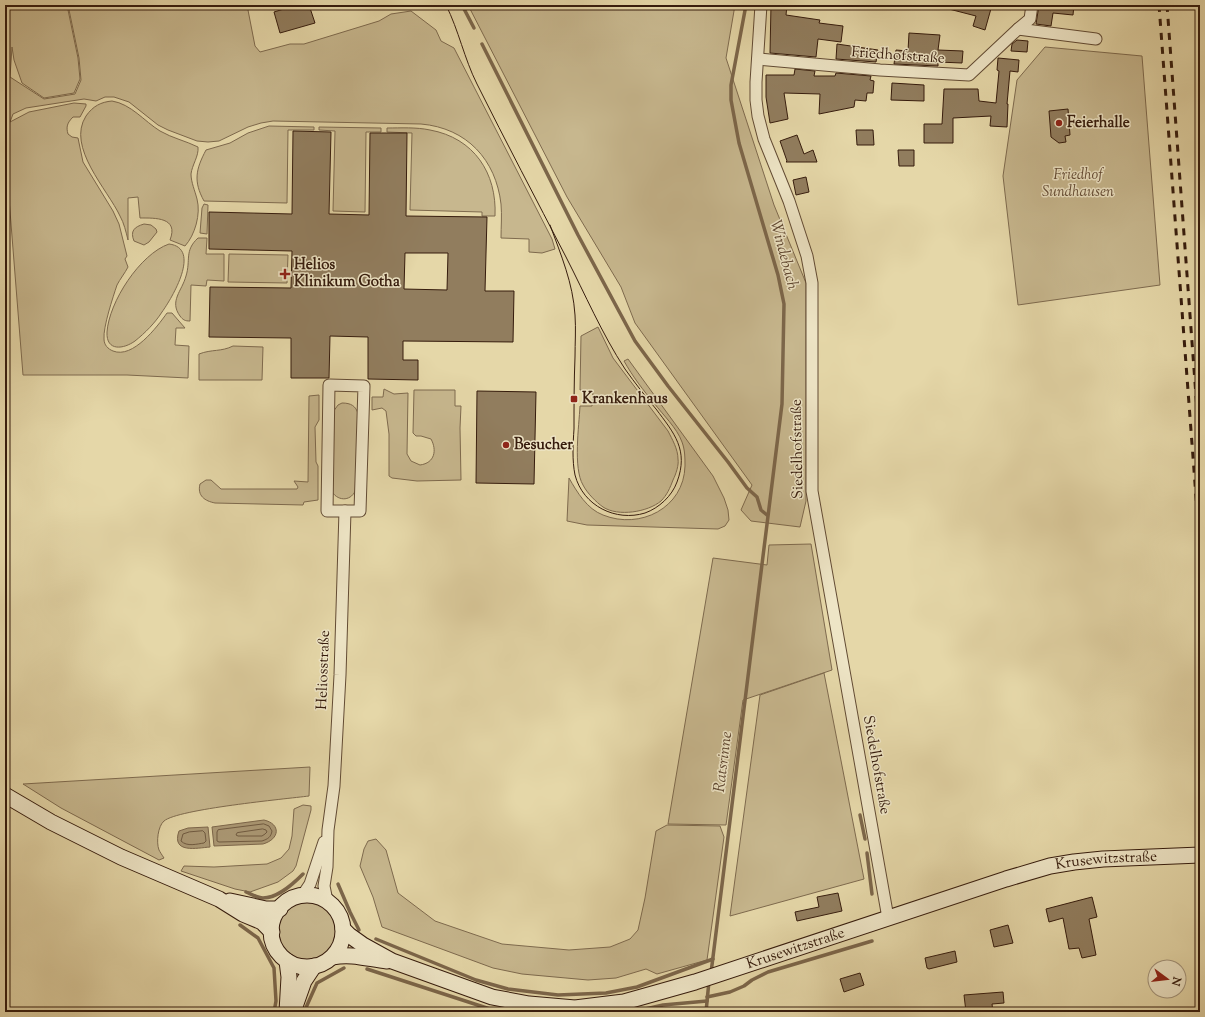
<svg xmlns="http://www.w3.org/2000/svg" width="1205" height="1017" font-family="'Sorts Mill Goudy',serif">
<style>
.green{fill:#c7b78e;stroke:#7e6a4e}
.water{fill:#aa9773;stroke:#7c664a}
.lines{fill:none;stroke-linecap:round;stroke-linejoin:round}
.shore{stroke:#705a40;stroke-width:1}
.stream{stroke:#7c664a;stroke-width:3.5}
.building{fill:#917d5e;stroke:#361c0d;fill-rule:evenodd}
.street-casing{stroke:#624b34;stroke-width:13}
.secondary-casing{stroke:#361c0d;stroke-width:17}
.street{stroke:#eee5c6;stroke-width:11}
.secondary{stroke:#eee5c6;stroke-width:15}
.tram{stroke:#361c0d;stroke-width:1}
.rail{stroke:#361c0d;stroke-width:3;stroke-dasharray:7 7;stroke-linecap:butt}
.poi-dot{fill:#8f2418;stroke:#eee5c6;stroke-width:1.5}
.labels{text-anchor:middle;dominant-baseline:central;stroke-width:3;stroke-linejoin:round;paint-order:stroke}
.street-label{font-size:15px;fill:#361c0d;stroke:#eee5c6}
.poi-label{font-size:15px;font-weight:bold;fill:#361c0d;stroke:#eee5c6;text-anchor:start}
.park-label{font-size:15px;font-style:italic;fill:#624a34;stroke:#eee5c6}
.water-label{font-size:16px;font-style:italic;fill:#5f4731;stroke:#eee5c6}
</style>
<rect width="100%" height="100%" fill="#e5d7a8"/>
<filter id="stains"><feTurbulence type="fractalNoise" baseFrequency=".005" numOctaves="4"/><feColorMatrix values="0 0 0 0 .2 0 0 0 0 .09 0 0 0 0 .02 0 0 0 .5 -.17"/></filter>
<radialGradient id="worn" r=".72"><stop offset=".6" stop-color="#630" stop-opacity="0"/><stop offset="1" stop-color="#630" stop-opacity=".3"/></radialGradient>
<g class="green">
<path d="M5,5H67L78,58L80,79L74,93L44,98L22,83L14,60L12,47L10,77L44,99L75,94L81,80L79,58L68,5H247L255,46L260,52L290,44H304L379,21L391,14L411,11L436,30L441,41L454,48L552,239L555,249L542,253L529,252V239L501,238C501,227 502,215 501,204C496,160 467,128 421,124L273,121L261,123L248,127L219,141L208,142L197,141L168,130L158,125L129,102L114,97H105L96,101L84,99L26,108L13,114L10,122L29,112L74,103L86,104V106L80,117H73C67,123 66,127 68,134L72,137L78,138L83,162L113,211L119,224L127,256L125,259L128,267C125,273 120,279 117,285C113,297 103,327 104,339C104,345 108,349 113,351C133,359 157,327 167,313H172L185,328H176L175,345L189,346L188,378L127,375H23L5,148Z"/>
<polygon points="468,5 735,5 726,58 774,205 806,283 806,501 800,527 751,521 741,510 752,485 635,323 621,287 567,197"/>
<polygon points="1045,47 1142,56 1160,285 1018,305 1003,176 1017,80"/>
<path d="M112,101C131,104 144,121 160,131C172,138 186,141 198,147C199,156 192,165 191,174C191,182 195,191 197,199C201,214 195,235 185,246L170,240C179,217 155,218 140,218L138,197L128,198V240C126,232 124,223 120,216C108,190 66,147 86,116C93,106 101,102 112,101Z"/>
<path d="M269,126L314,127V130H288L287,203L204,201C193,181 196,169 206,150L230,143L248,133Z"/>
<polygon points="319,127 381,128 381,132 366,132 365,212 333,211 335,131 319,130"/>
<path d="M387,128C401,128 416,127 430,130C474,138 497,173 495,216H482V212L410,210L412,133L387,132Z"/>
<polygon points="204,204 208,205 207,234 200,233 202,208"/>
<path d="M144,224L151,225L156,229L157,232L149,242L144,245L134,241C130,231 134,227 144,224Z"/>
<path d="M198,238H207L206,254H224V281L207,280L206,286L191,285L190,321C185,321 183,320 180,316C169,301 182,291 186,276C191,260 184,251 198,238Z"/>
<path d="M169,244C202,248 172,298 162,312C155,323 145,333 135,341C124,349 106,352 107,332C109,302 140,254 169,244Z"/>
<polygon points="229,254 288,255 287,283 228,282"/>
<path d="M598,327L613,358L668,431C672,439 678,449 678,459C679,465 676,474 673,480C670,488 667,495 661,501C648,512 618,517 603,507C596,502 587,493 583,485C573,468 579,426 580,406H592L593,391L580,390L581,336Z"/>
<path d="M233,346L263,347L262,380H199V354C212,349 221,352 233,346Z"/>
<path d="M628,359L713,476L724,498L728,510L729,520L725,526L718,529L587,525L567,521L569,478C577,492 587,509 603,515C640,530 684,508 685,466C685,458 685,450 682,442C677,428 663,415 654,403C643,390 633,377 624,361Z"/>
<path d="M384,389L394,394L408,393L407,454L411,461L420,465C435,463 437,450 431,439L421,436H416L413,433L414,390H455V406H461L460,428L461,480L417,481L392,478L389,476V434L386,411L382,408L372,410V397H383Z"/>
<path d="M319,395V420L315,427L316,462L318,466V500L304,502L303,505L215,503C205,501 197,496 200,484L206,480H211L221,489H297L298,487L294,481L308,482L309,396Z"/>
<path d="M342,403C351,403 356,406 358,414L356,489C352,501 339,502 332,492L333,412L338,405Z"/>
<polygon points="811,544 832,670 743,700 726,825 668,824 713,558 767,565 769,545"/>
<polygon points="824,673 864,879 730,916 760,695"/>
<path d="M310,767L309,796C285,799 178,809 164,821C158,826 156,842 159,850C160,852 162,855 164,858L159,860L61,808L23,784Z"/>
<polygon points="303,805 311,806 311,810 296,866 293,871 278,882 250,892 235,889 181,871 184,866 214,867 267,864 281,858 289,849 292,836 294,809"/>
<polygon points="667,825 720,826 724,837 707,960 657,974 646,969 616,978 588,980 522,974 493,968 382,927 373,897 360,866 364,849 368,841 376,839 386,850 398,893 435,921 502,944 569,950 610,947 630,939 638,930 645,898 656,831"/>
<circle cx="307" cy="931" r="31"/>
</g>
<g class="water">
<path d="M264,820C281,824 280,839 263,844L214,846L212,827Z"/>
<path d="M208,827L210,847C197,848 171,854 179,831L188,828Z"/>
</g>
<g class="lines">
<g class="shore">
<path d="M264,824L269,826L272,831C271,837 268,839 262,841L219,842L217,841V832L218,830Z"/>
<polygon points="263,829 266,830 267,832 265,834 262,836 238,836 236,835 237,833"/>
<path d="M203,831L205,833L206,841L204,843C197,844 187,847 181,841L183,834L189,832Z"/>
</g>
<g class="stream">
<polyline points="462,5 474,28"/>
<polyline points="482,44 578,235 635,341 668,386 728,462 747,488 757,497 761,510 767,515"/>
<polyline points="860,815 865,839"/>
<polyline points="867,853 872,894"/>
<polyline points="338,884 350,912 359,930"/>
<path d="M246,892C251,894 258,898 263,898C278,898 293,884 303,874"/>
<polyline points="240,925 258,938 274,968 276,1001 274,1012"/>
<polyline points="376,939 476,980 508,989 558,995 606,993 637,987 713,959"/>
<polyline points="367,969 493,1010 502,1012"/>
<polyline points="711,973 782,404 784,304 778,275 739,143 731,100 731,85 746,5"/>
<polyline points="707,997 730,992 744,986 752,980 768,972 872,941"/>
<polyline points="641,1010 663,1005 707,1001"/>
<polyline points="304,1012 317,983 344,968"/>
<polyline points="706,1012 709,981"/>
</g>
</g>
<g class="building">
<polygon points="286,5 309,5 315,23 280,33 274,12 287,8"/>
<polygon points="771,5 787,5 786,15 820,20 819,23 843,26 841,42 818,39 816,57 770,53"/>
<polygon points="945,5 992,5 985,30 973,26 976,16 945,8"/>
<polygon points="1039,5 1074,5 1073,15 1053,13 1051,26 1036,24"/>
<polygon points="909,33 940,35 938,50 963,51 962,63 938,62 938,66 894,64 896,50 908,51"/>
<polygon points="1017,40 1028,41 1027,52 1011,51 1012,44"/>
<polygon points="837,44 878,50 876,62 836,59"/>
<polygon points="998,58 1019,60 1018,72 1010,71 1007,104 1008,104 1007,127 990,126 991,116 953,118 953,143 924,143 924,124 942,124 944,89 978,89 979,101 996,103 999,71 997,70"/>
<polygon points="795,69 815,71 814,76 835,76 836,73 871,76 870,80 874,81 873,93 867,93 866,101 855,100 854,107 819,114 820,94 784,93 788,119 770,123 766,97 766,75 794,75"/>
<polygon points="892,83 924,85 924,101 891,100"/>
<polygon points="1068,109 1070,135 1065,136 1066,142 1059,143 1051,137 1049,111"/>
<polygon points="856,130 873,130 874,145 857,145"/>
<path d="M293,131L331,132L329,214L369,215L370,133H407L406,216L487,217L485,291H514L513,342L403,341V360H418V380L368,379V337L330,336L329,378H291V338L209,337L210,287L291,288L292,251L209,249V212L292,214ZM405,253H448L447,290L404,289Z"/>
<polygon points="797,135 804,154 813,150 817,162 786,162 787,161 780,141"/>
<polygon points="898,150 914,150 914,166 899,166"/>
<polygon points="806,177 809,192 796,195 793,180"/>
<polygon points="477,391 536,392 534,484 476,483"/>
<polygon points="838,893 842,911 797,921 795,912 819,907 817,897"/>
<polygon points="1092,897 1097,917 1089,919 1096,955 1082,958 1079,948 1069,949 1063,918 1049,922 1046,909"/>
<polygon points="1008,925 1013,943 994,947 990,930"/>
<polygon points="955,951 957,962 929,969 927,968 925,958"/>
<polygon points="860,973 864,985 844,992 840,979"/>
<polygon points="1003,992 1004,1003 992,1004 993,1012 966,1012 964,995"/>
</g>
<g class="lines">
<defs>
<g id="street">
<polyline points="761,5 756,82 756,100 758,116 764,139 789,201 807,256 812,283 812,491 888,918"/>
<polyline points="1018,29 1096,39"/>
<polyline points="758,59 880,70 969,75 1018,29 1030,19 1032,5"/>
<polygon points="329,385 364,386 360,511 327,511"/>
<polyline points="302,896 310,884 324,842"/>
<polyline points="327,901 324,886 327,867 328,830 334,786 340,675 345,511"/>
</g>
<g id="secondary">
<polyline points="5,795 51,822 121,857 219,899 243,914 262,922 272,932"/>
<circle cx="307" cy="931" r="36"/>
<polyline points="230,901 266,909 280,909"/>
<path id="s1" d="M343,929L349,935L363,945L392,961L492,997L529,1004L575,1008L624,1002L695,982L1006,879L1050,866L1074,862L1103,859L1200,855"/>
<path d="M333,957C351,953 369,959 387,961"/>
<polyline points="287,961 289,977 287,1012"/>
<polyline points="293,1012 304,981 314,966"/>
</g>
</defs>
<use href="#street" class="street-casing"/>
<use href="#secondary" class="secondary-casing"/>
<use href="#street" class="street"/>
<use href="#secondary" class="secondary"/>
<path class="tram" d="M446,5C459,31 464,58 477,84C506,142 536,199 566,257C585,294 602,334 625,369C635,383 645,396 656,409C674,433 689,450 677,482C672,496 659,508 645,513C616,522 583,506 575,475C572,460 573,444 574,429C574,405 574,381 575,357C575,343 576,329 575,315C573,283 561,255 550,225"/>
<g class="rail">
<polyline points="1159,5 1200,550"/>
<polyline points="1167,5 1200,450"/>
</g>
</g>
<g class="poi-dot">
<circle cx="1059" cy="123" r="4"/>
<path d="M283 268h4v4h4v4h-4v4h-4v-4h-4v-4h4z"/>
<rect x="570" y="395" width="8" height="8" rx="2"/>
<circle cx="506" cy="445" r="4"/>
</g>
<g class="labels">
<g class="street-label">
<text transform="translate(898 56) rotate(4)">Friedhofstraße</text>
<text transform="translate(798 449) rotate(-91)">Siedelhofstraße</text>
<text transform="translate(324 670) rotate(-88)">Heliosstraße</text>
<text transform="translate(876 765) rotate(80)">Siedelhofstraße</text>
<text stroke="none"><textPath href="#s1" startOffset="802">Krusewitzstraße</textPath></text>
<text stroke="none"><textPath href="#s1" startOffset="478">Krusewitzstraße</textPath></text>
</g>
<g class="poi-label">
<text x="1067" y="123">Feierhalle</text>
<text x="294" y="265">Helios<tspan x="294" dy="17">Klinikum Gotha</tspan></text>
<text x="582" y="399">Krankenhaus</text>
<text x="514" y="445">Besucher</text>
</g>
<g class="park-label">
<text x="1078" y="175">Friedhof<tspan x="1078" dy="17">Sundhausen</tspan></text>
</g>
<g class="water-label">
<text transform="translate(783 255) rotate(75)">Windebach</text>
<text transform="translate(724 762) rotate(-83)">Ratsrinne</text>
</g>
</g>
<rect width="1205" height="1017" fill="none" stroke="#e5d7a8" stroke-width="20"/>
<rect x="6" y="6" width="1193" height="1005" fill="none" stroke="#361c0d" stroke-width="2"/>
<rect x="10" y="10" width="1185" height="997" fill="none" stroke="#361c0d"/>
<g transform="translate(1167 979) rotate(105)"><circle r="19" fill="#eee5c6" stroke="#a4957c"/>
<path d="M0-3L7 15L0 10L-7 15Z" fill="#8f2418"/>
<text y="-6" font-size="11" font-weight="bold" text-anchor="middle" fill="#361c0d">N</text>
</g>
<rect width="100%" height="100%" filter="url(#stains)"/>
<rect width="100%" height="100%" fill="url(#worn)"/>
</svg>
